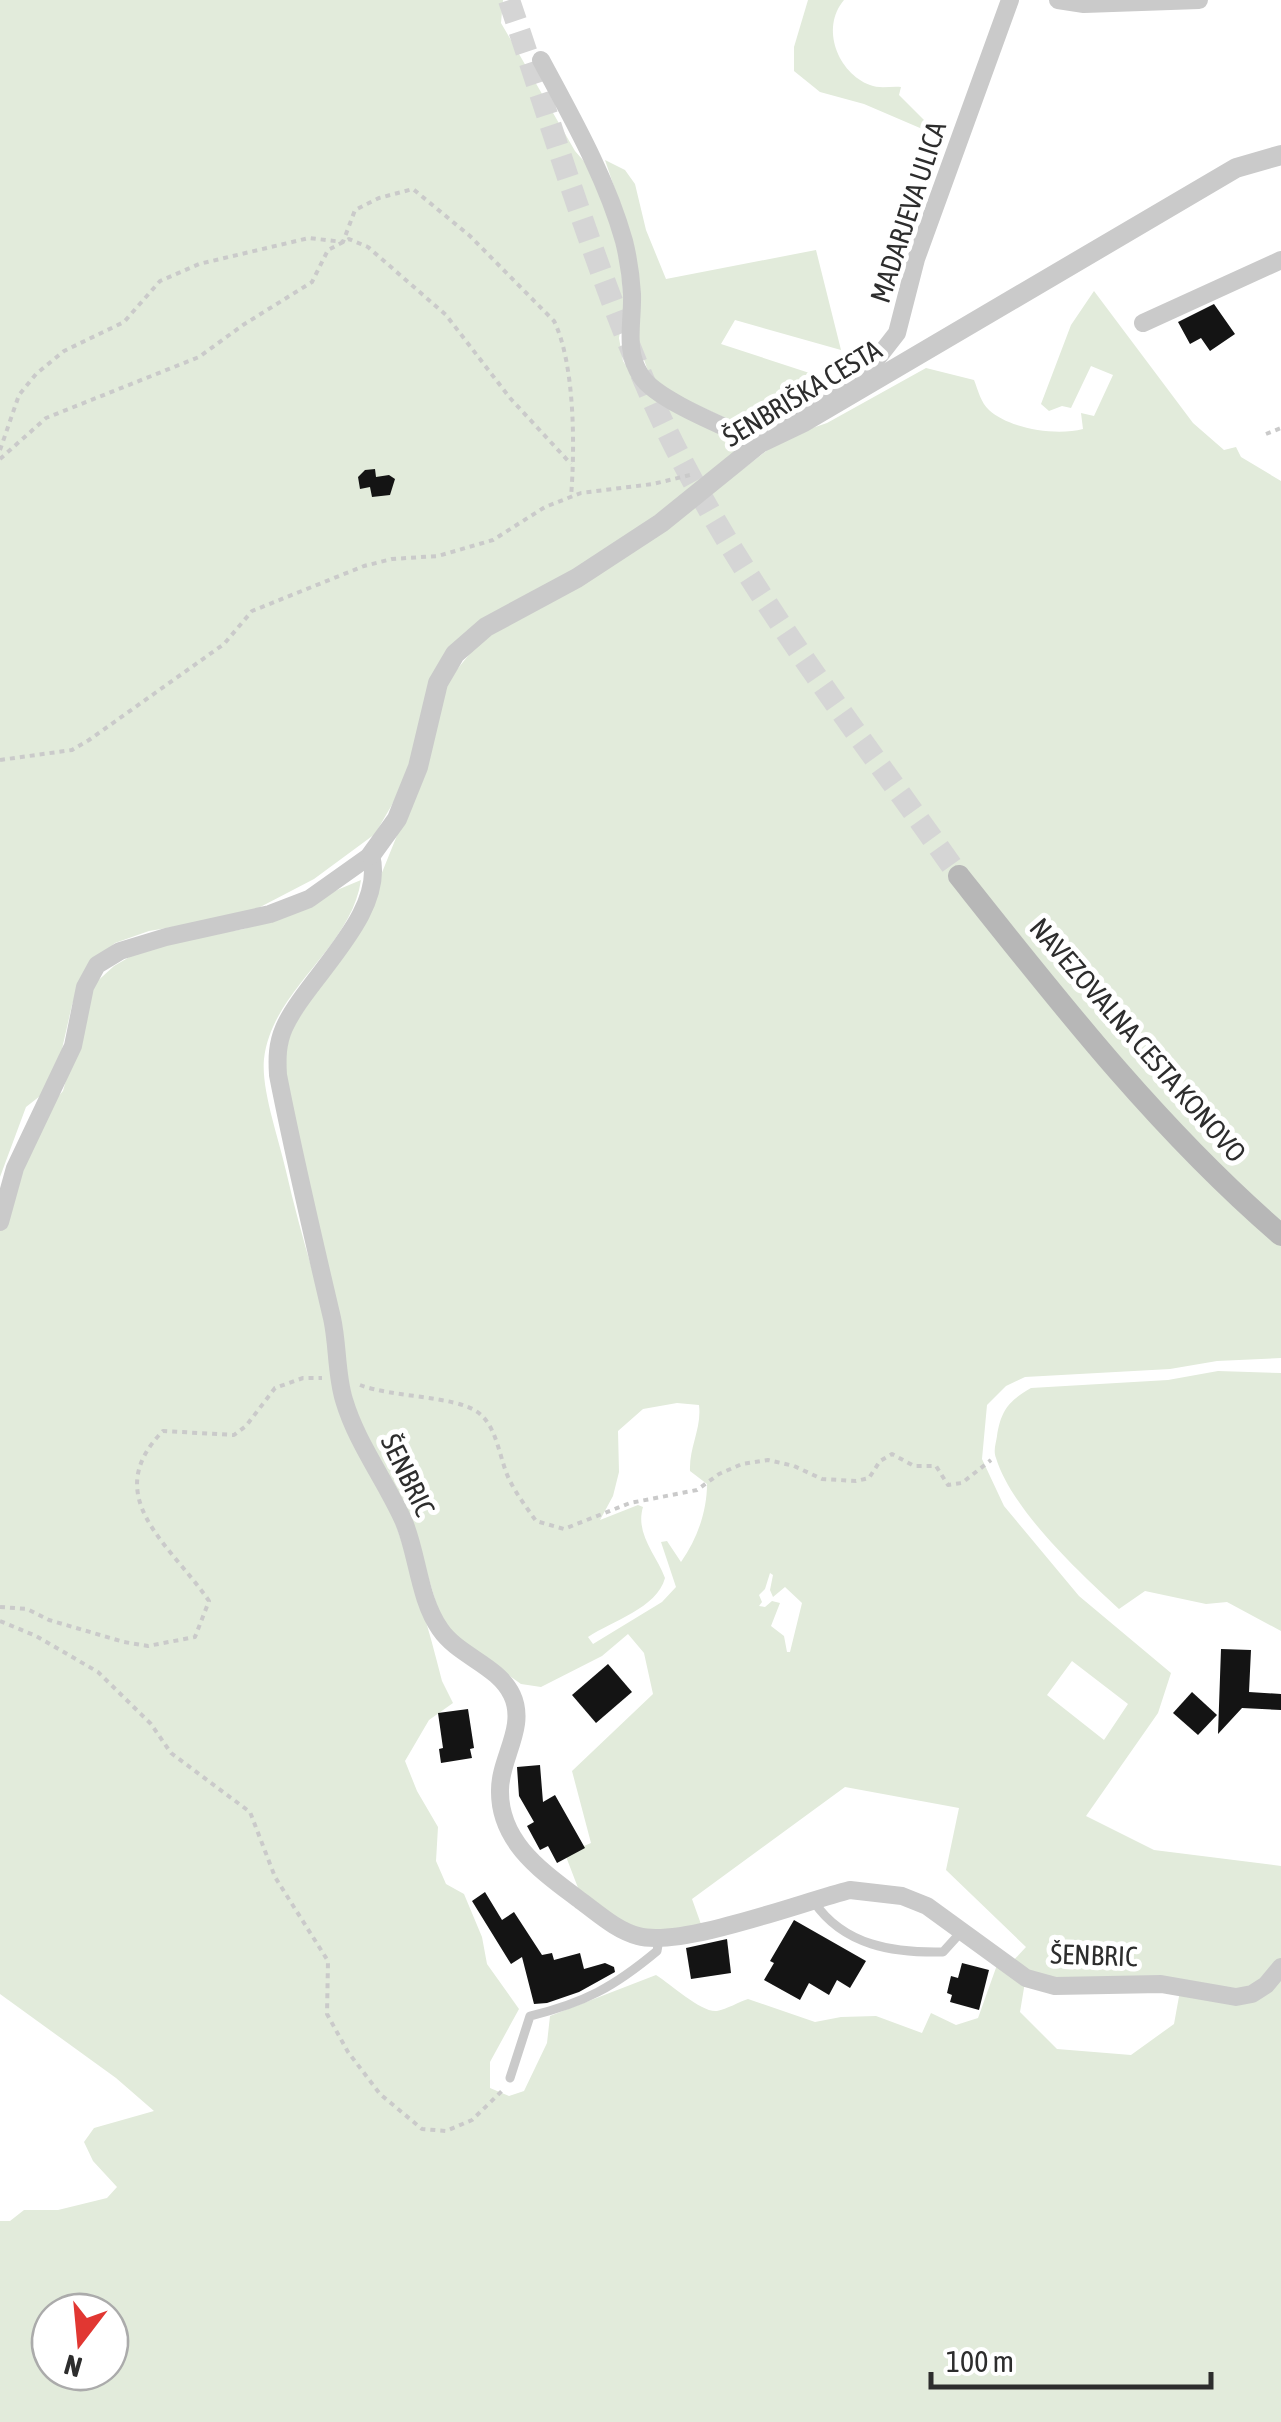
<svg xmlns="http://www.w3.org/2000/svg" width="1281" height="2422" font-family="'Asap Condensed',sans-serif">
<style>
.green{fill:#e2ebdb;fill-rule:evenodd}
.building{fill:#141414}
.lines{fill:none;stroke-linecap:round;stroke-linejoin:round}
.secondary-tunnel{stroke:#d5d5d5;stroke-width:22;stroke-dasharray:22 11;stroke-linecap:butt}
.path{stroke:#cacaca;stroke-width:4;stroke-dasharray:5 5;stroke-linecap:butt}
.service{stroke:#cacaca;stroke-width:9}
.minor{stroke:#cacaca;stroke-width:18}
.tertiary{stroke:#cacaca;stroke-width:20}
.secondary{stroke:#b7b7b7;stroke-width:22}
.labels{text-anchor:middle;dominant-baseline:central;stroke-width:10;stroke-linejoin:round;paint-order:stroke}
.street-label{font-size:28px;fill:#2d2d2d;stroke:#fff}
</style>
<rect width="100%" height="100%" fill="#fff"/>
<g class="green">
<polygon points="0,0 503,0 501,23 575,151 597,176 619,246 624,304 619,338 623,361 640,387 748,442 660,519 456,642 408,777 375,834 314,879 245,915 149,931 115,943 94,960 80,982 72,1005 57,1071 49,1089 26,1107 0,1177"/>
<path d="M808,0H844C820,28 838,73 870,85C879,89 891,86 901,87L899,95L931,127L927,131L864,104L820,92L794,71V47Z"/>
<polygon points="605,160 625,170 635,184 646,230 666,279 816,250 841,350 735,320 721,344 837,382 808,400 777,408 764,430 751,430 663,389 648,371 637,340 634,246"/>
<path d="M1094,291L1193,423L1224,450L1236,447L1241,457L1281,481V1358L1217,1361L1170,1369L1025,1377L1006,1386L987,1405L982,1459L1004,1506L1079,1596L1171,1673L1158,1713L1086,1816L1154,1850L1281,1866V1959L1255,1987L1246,1991L1087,1983L1033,1974L1012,1962L1026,1947L946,1870L959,1808L845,1787L692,1899L702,1927L642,1932L617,1921L580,1893L565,1854L591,1843L572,1771L653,1694L644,1653L628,1634L602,1656L541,1687L521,1684L453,1635L440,1616L412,1523L356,1418L281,1060L285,1039L362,922L419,781L445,684L486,634L665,529L783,438L827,423L926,368L974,380C978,390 981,403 989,410C1010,429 1056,436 1083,429L1081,413L1094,416L1113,375L1091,366L1071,408L1062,406L1049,411L1041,404L1071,325ZM677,1403L699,1405C702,1428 689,1447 690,1471L707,1484C707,1512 697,1539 681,1562L667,1541L661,1542L676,1587L662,1602L593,1644L588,1637C612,1621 657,1608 665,1578C656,1554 635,1534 643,1507L638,1505L600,1520L613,1496L619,1472L618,1431L643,1409ZM770,1573L773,1575L770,1590L773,1597L785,1587L802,1603L790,1652H787L784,1636L771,1626L780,1603L772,1601L765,1607L759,1606L762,1602L759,1595L765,1589ZM1072,1661L1128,1704L1104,1740L1047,1695Z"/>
<path d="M361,880C351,949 272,989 264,1059C261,1090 279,1139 286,1171C326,1345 399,1508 442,1681L453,1703L429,1720L405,1761L417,1791L438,1827L436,1861L446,1884L464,1894L482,1937L487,1964L519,2009L490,2062V2088L509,2096L524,2091L547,2043L550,2016L656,1975C672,1985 702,2013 717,2011C727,2009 739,2002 748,1999L815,2022L841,2017L876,2016L922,2033L931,2013L956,2025L978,2018L997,1965L1025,1982L1020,2012L1057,2049L1131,2055L1174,2024L1180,1991L1236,2003L1281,1976V2422H0V2221H10L24,2210H58L107,2198L117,2187L93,2161L84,2142L94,2128L154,2111L116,2078L0,1994V1217L48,1108L63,1091L92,986L114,966L150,945L244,929ZM50,2312H110V2372H50Z"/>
<path d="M1218,1371L1281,1373V1631L1227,1602L1206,1604L1145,1591L1119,1609C1079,1572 1012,1510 996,1458C993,1451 996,1443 997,1436C1001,1410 1009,1401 1031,1388L1168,1380Z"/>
</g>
<g class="building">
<polygon points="1214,304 1235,334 1210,351 1201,338 1190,344 1178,322"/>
<polygon points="375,469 376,477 389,475 395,479 390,495 372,497 370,487 360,489 358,477 365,470"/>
<polygon points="1221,1649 1251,1650 1249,1692 1281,1694 1281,1710 1242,1708 1218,1734"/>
<polygon points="608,1664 632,1692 596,1723 572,1695"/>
<polygon points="1192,1692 1217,1715 1198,1735 1173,1713"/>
<polygon points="468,1709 474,1748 470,1749 472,1758 441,1763 439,1749 443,1748 438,1713"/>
<polygon points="540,1765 543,1802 555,1795 585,1848 557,1863 548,1846 540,1850 527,1826 534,1822 519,1796 517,1767"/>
<polygon points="485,1892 502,1920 514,1912 542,1955 552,1953 554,1960 580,1953 584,1969 605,1963 614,1967 615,1972 579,1992 547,2003 534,2004 522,1957 511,1964 472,1901"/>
<polygon points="794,1920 866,1961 850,1988 837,1980 829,1995 809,1983 800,2000 764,1980 774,1963 770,1961"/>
<polygon points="727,1939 731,1973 691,1979 686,1948"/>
<polygon points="962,1963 989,1970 979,2010 950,2002 952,1995 947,1993 951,1976 958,1978"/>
</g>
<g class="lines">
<path class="secondary-tunnel" d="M509,0C554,133 595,270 652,399C726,565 854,727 959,876"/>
<g class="path">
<polyline points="1266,434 1281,428"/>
<path d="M0,450L19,395L36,374L64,351L124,322L160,281L199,264L309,238L343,242L355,210L379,198L413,189L470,236L554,321C575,364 575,448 571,497"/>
<polyline points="0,459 46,418 199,357 243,325 312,282 328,250 349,239 368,247 446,315 510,398 571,464"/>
<polyline points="0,760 72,750 89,740 224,644 252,611 364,566 392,559 438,556 493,540 545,507 581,493 653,484 690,475"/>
<path d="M360,1385C391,1397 453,1396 476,1411C498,1425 499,1460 510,1481C517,1495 527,1508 536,1521L564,1529L630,1503L697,1490L719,1474L742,1464L768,1460L794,1466L822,1479L856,1481L869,1478L880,1461L892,1454L914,1466H936L948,1485L962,1483L991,1460"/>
<path d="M0,1607L27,1609L49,1620L124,1642L148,1646L195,1637L209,1601C171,1545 98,1497 163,1431L234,1435L246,1426L275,1388L303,1378H322"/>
<polyline points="0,1621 36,1636 98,1672 151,1724 171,1753 250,1812 275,1877 328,1961 327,2014 348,2052 380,2094 422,2129 446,2131 472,2120 505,2088"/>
</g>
<g class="service">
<path d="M814,1902C844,1946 894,1953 943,1952L962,1931"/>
<path d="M510,2078L530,2016C584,2003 614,1987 657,1951L659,1939"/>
</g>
<g class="minor">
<polyline points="1058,0 1084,4 1199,0"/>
<path d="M541,60C572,118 606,177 624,241C628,257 631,277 632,294C633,323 624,350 641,376C657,401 731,429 760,443L786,415L837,393L876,360L897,333L916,259L1010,0"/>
<polyline points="1143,323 1281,260"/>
<path d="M0,1222L15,1168L73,1046L85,987L97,965L120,951L166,937L270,914L309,899L371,855C387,915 306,978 284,1028C277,1044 277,1059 278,1075C294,1157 313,1237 332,1318C338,1345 336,1374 344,1400C357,1444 386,1481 404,1522C418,1556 419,1599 440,1629C458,1656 498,1665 512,1695C527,1727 500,1758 500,1790C499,1843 543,1872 581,1901C599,1914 616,1930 638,1936C681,1948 802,1902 850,1890L902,1896L927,1906L1026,1978L1055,1986L1161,1984L1236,1997L1252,1994L1266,1985L1281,1967"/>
</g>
<polyline class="tertiary" points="371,855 397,819 418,767 438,683 455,654 486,627 577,578 661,523 760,443 804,422 1236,168 1281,155"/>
<path class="secondary" d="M959,876C1059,1002 1159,1130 1281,1235"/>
</g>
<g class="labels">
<g class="street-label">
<text transform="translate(908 212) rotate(-72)">MADARJEVA ULICA</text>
<text transform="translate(802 393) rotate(-31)">ŠENBRIŠKA CESTA</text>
<text transform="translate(1138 1040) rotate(49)">NAVEZOVALNA CESTA KONOVO</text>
<text transform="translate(408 1475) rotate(64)">ŠENBRIC</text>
<text transform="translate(1094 1955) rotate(2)">ŠENBRIC</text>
</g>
</g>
<g transform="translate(80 2342) rotate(196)"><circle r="48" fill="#ffffff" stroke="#ababab" stroke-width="2.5"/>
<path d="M0-8L18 38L0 25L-18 38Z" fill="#e13732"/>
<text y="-15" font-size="28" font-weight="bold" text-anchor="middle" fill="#2d2d2d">N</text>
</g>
<path d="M931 2372v15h280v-15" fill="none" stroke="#2d2d2d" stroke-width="5"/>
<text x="946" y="2372" font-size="30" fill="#2d2d2d" stroke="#ffffff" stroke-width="8" paint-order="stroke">100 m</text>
</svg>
